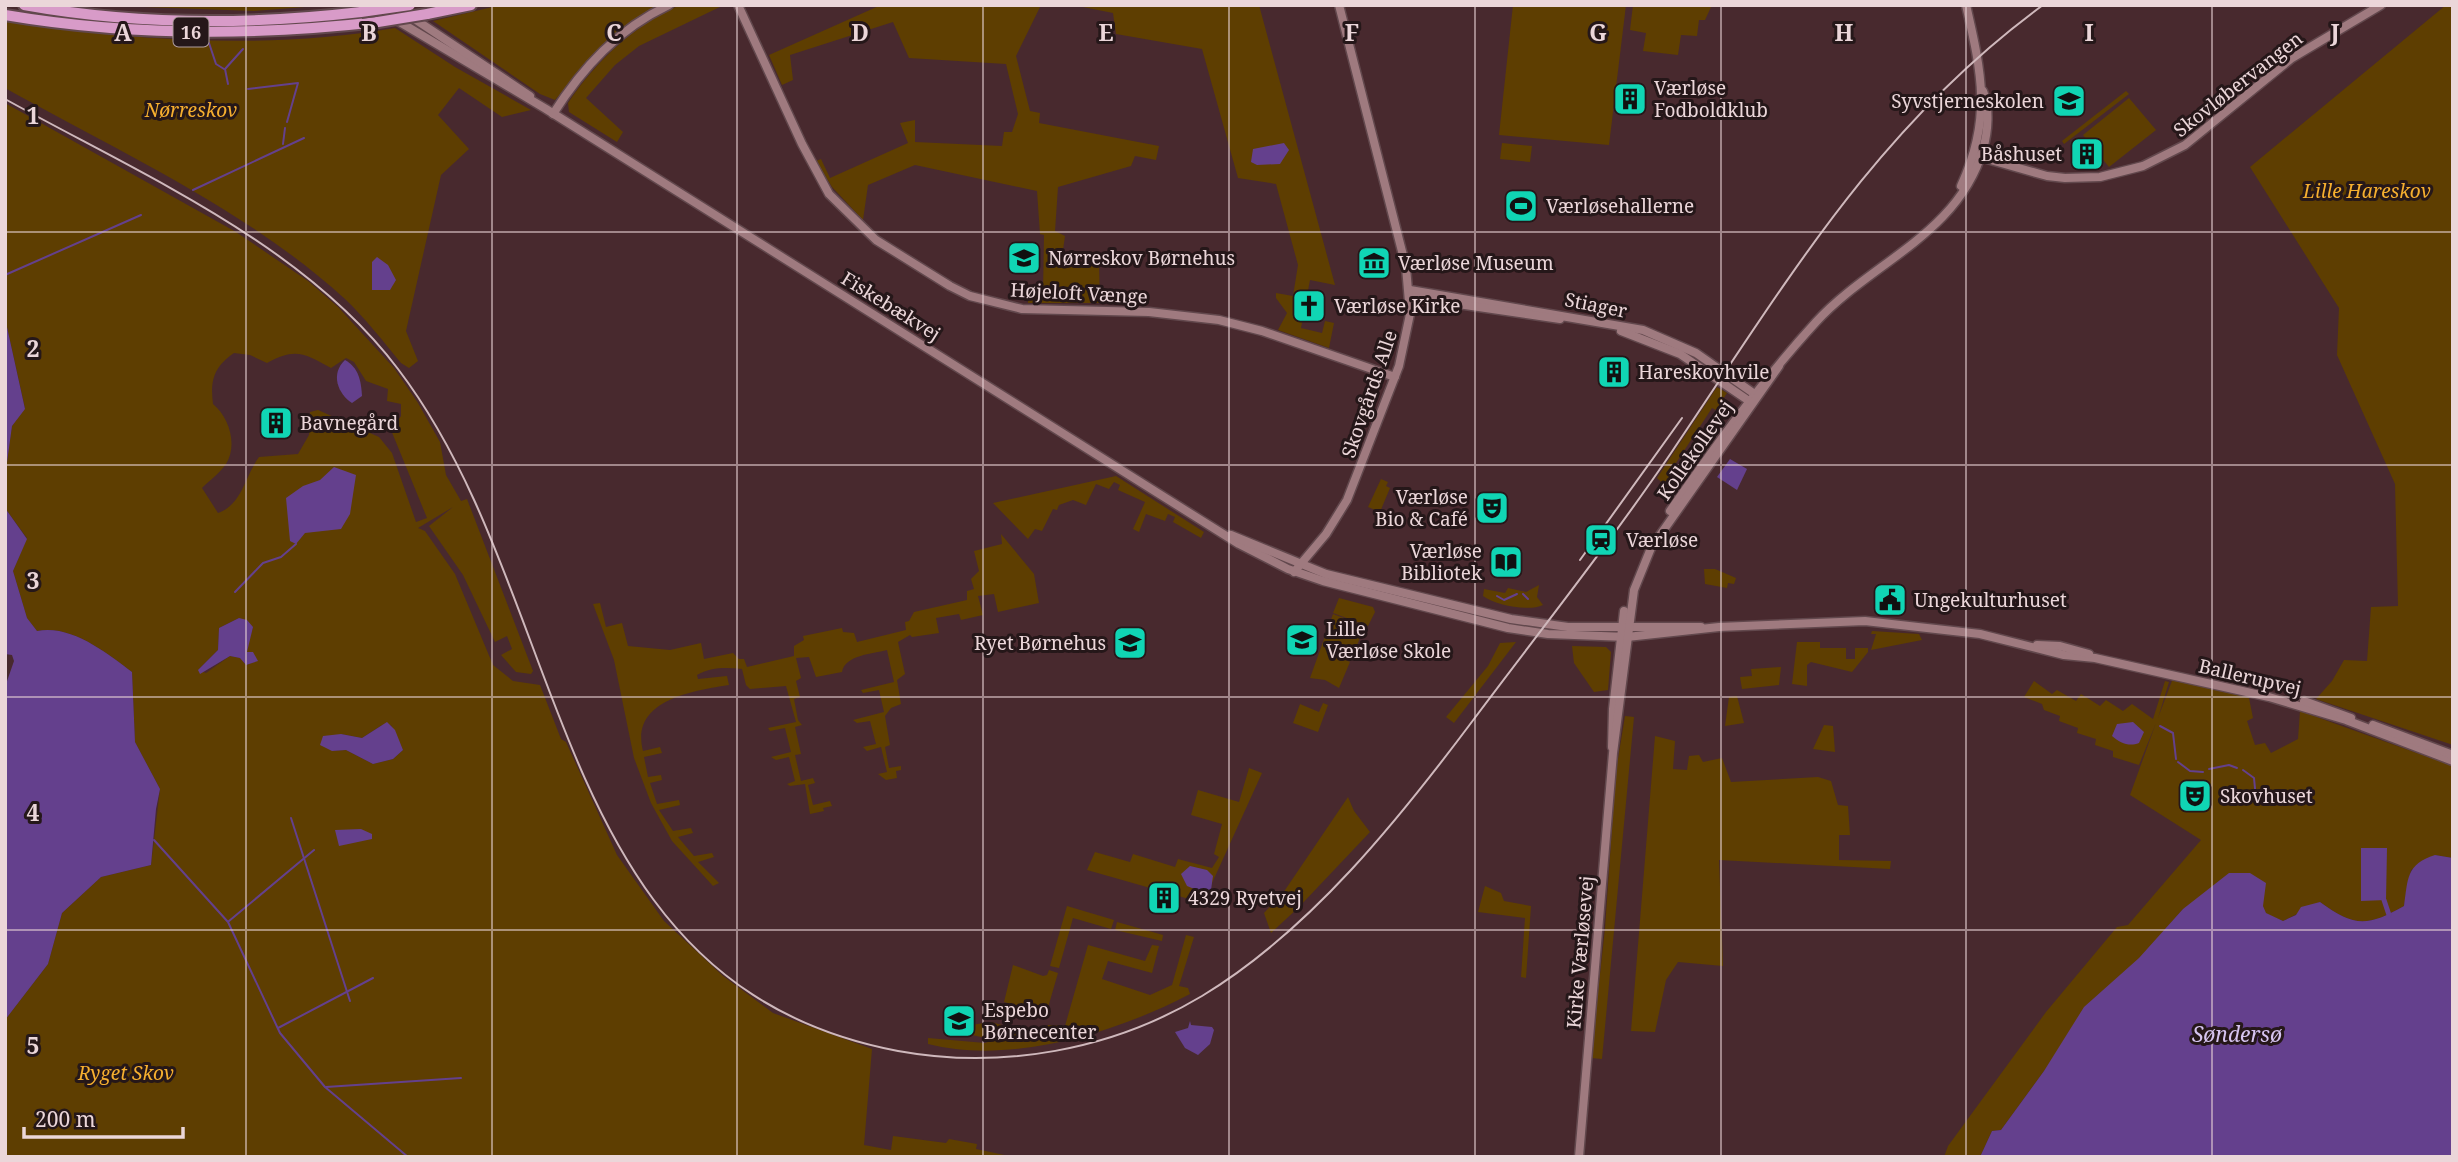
<svg xmlns="http://www.w3.org/2000/svg" width="2458" height="1162" font-family="'Noto Serif',serif">
<style>
.green{fill:#5e3e01;fill-rule:evenodd}
.water{fill:#64408d}
.lines{fill:none;stroke-linecap:round;stroke-linejoin:round}
.stream{stroke:#64408d;stroke-width:2}
.canal{stroke:#64408d;stroke-width:5}
.minor-casing{stroke:#62484d;stroke-width:11}
.highway-casing{stroke:#62484d;stroke-width:14}
.minor{stroke:#9f7a7f;stroke-width:8}
.highway{stroke:#d89bc8;stroke-width:10}
.tram{stroke:#cfb8bc;stroke-width:2}
.highway-bridge-casing{stroke:#62484d;stroke-width:14;stroke-linecap:butt}
.highway-bridge{stroke:#d89bc8;stroke-width:10}
.grid{fill:none;stroke:#ebd6d9;stroke-width:2;stroke-opacity:0.55}
.labels{text-anchor:middle;dominant-baseline:central;stroke-width:6;stroke-linejoin:round;paint-order:stroke}
.shield{fill:#251719;stroke:#b09d9f;stroke-width:2}
.shield-label{font-size:18px;font-weight:bold;fill:#ebd6d9}
.street-label{font-size:19px;fill:#ebd6d9;stroke:#251719}
.poi-label{font-size:19px;fill:#ebd6d9;stroke:#251719;text-anchor:start}
.park-label{font-size:19px;font-style:italic;fill:#f6af2f;stroke:#251719}
.water-label{font-size:21px;font-style:italic;fill:#d6c4f0;stroke:#251719}
.grid-label{font-size:23px;text-anchor:middle;font-weight:bold;fill:#ebd6d9;stroke:#251719;stroke-width:6;stroke-linejoin:round;paint-order:stroke}
</style>
<rect width="100%" height="100%" fill="#48292e"/>
<g class="green">
<polygon points="89,5 330,5 254,11"/>
<polygon points="501,5 659,5 607,40 555,100 540,94 433,21"/>
<path d="M680,5H724L639,46L615,65L586,98L623,132L617,142L569,112L568,103C597,60 632,27 680,5Z"/>
<polygon points="881,5 1041,5 1016,56 1030,111 1040,113 1039,123 1159,146 1156,160 1135,156 1131,166 1058,187 1055,231 1065,236 1061,264 1099,263 1100,303 1028,303 1028,294 1043,294 1044,235 1040,234 1037,191 915,165 868,185 863,220 832,187 816,161 821,159 830,178 908,143 900,123 915,120 915,142 1002,146 1004,132 1012,132 1018,114 1006,64 909,58 893,22 790,55 793,80 782,85 769,55"/>
<polygon points="1073,5 1259,5 1335,285 1310,280 1301,328 1322,333 1325,321 1334,323 1329,348 1278,330 1287,313 1276,298 1276,293 1293,296 1298,265 1276,184 1238,178 1202,49 1116,34 1113,13"/>
<polygon points="1513,5 1626,5 1609,145 1499,135"/>
<polygon points="1633,5 1712,5 1705,20 1699,20 1697,36 1681,35 1678,55 1643,51 1646,33 1630,30"/>
<polygon points="2446,5 2453,5 2453,745 2316,699 2332,681 2344,660 2367,661 2371,607 2398,606 2395,484 2337,355 2339,308 2250,167"/>
<path d="M5,21C132,41 268,50 395,28L455,67L531,110L502,117L459,88L438,115L469,149L441,175L406,331L418,361L409,368L401,363C383,341 365,318 345,299C249,211 118,151 5,88Z"/>
<polygon points="2126,91 2129,94 2064,144 2062,141"/>
<polygon points="2129,98 2156,130 2109,167 2083,135"/>
<path d="M5,103L236,232L308,281L338,307L394,368L418,403L440,442L446,475L461,501L467,499L533,671L531,674L516,672L501,655L512,649L507,636L495,642L463,575L429,526L453,507L418,528L425,531L455,574L493,665L513,681L540,685L561,739L566,742L617,855L664,921L723,976L773,1013L872,1049L864,1145L891,1150L893,1136L946,1143L949,1139L977,1144L976,1149L1014,1157H5V1020L48,964L62,913L101,877L151,865L160,789L135,742L132,672C107,653 71,624 37,631L27,618L13,571L27,538L5,508V475L12,426L25,408L5,318ZM234,353L250,355L267,363C296,347 305,354 331,368L346,358L354,362L366,381L388,389L387,401L401,404V416L391,430L427,518L416,522L392,453L379,437L318,410L310,412L309,435L298,454L259,457C245,476 242,505 218,513L202,488C209,481 220,473 226,464C238,445 229,417 213,404C210,380 214,367 234,353ZM239,618L253,627L246,653L257,661L246,665L240,658L230,656L206,673L198,670L218,650L219,628ZM382,725H391L403,750L393,759L373,764L346,750L332,751L341,734L362,738Z"/>
<polygon points="1502,143 1532,146 1530,162 1500,159"/>
<polygon points="1717,387 1727,393 1716,410 1712,408 1674,466 1684,473 1674,494 1657,478"/>
<polygon points="1116,476 1204,532 1201,538 1173,522 1175,517 1168,514 1165,521 1146,514 1139,532 1133,529 1145,502 1118,490 1120,485 1114,482 1109,489 1096,484 1086,505 1073,500 1059,505 1057,510 1053,509 1042,531 1035,529 1028,539 993,503"/>
<polygon points="1381,479 1388,482 1386,486 1390,488 1380,512 1368,507"/>
<path d="M1001,534L1034,574L1039,603L998,612L994,594L978,596L983,615L961,620L959,614L936,618L939,633L912,637L910,635L898,642L905,674L897,680L901,704L891,708L885,716L890,745L885,747L889,768L901,766V770L896,771L897,778L886,780L878,774L887,772L881,747L867,751L863,747L876,744L870,721L857,723L853,720L884,712L879,690L863,693L861,690L894,682L887,650C872,654 845,655 842,672L816,677L809,657L796,658L801,678L796,681L800,697L794,699L798,720L802,725L795,727L801,754L795,755L801,781L813,778L815,783L808,785L813,805L830,801L832,806L823,808L824,811L810,814L805,784L790,786L787,784L795,781L789,757L776,760L771,757L791,752L785,728L770,731L768,728L796,722L786,686L750,689L746,685L742,669C727,667 710,667 697,675L698,679L727,676L729,685C692,691 630,700 643,751L660,747L662,753L644,757L648,777L661,775L662,780L650,783L657,804L679,800L680,805L659,810L673,831L691,828L693,833L678,837L694,856L712,853L714,857L698,862L719,883L713,886L672,841L651,803L634,758L614,660L593,604L600,603L606,627L622,623L628,646L670,650L701,643L704,659L733,653L739,659H744L747,667L794,656V646L804,640L803,636L842,628L843,632L854,633L857,642L906,630L905,622L909,621L914,612L967,600V591L974,589L971,579L979,571L974,551L1002,544Z"/>
<polygon points="1704,569 1715,569 1736,578 1734,584 1728,583 1727,588 1705,584"/>
<path d="M1539,585L1537,597L1543,605C1529,612 1495,605 1483,596L1484,589L1505,593L1508,588L1526,592Z"/>
<polygon points="1339,598 1373,607 1375,612 1368,626 1333,613"/>
<polygon points="1333,614 1365,626 1352,657 1348,656 1346,660 1350,662 1339,688 1325,680 1310,678"/>
<polygon points="1872,631 1919,634 1922,640 1871,650 1876,634 1871,634"/>
<polygon points="1516,642 1454,723 1446,717 1488,666 1500,643"/>
<polygon points="1797,642 1820,642 1820,648 1846,648 1846,659 1855,659 1855,648 1868,648 1868,652 1852,672 1811,662 1807,665 1807,686 1792,684"/>
<polygon points="1572,646 1606,647 1611,652 1608,690 1594,692 1574,663"/>
<polygon points="1781,667 1779,685 1742,689 1740,677 1752,676 1751,669"/>
<path d="M2173,678L2249,698L2253,718L2247,721L2255,745L2265,743L2271,753L2298,739L2300,711L2453,766V858L2435,855L2411,870L2404,906C2367,927 2354,927 2320,902L2283,921L2266,914L2263,906L2183,909L2044,1071L2001,1130L1992,1131L1980,1157H1944L1948,1146L2046,1012L2117,927L2128,925L2201,840L2130,795L2156,723L2139,765L2113,757V751L2095,745L2096,739L2077,733L2078,728L2059,721L2060,716L2044,710L2042,704L2024,697L2034,681L2052,694L2057,690L2076,701L2081,694L2100,706L2106,700L2123,711L2132,704L2153,719L2165,681L2169,682L2158,718Z"/>
<polygon points="1737,696 1744,723 1725,726 1729,697"/>
<polygon points="1323,703 1328,705 1318,732 1293,723 1300,704 1319,712"/>
<polygon points="1625,716 1634,717 1602,1059 1591,1058 1605,928 1616,771"/>
<polygon points="1824,725 1833,726 1835,752 1813,749"/>
<polygon points="1655,736 1675,741 1673,769 1687,770 1689,756 1699,755 1703,762 1722,758 1731,782 1818,777 1831,781 1838,805 1848,806 1850,835 1839,835 1839,860 1891,861 1890,869 1719,860 1723,966 1678,962 1666,980 1655,1032 1631,1031"/>
<polygon points="1249,768 1262,773 1203,903 1087,870 1095,852 1130,862 1133,854 1175,867 1178,859 1212,868 1219,857 1214,854 1222,824 1191,815 1198,790 1239,802"/>
<polygon points="1348,797 1354,811 1370,832 1299,907 1271,933 1264,913 1279,897 1284,904 1288,893 1283,893"/>
<polygon points="1485,886 1501,893 1504,901 1531,906 1526,978 1521,977 1525,918 1478,912"/>
<polygon points="1067,906 1114,920 1111,929 1073,918 1059,968 1050,966"/>
<polygon points="1117,922 1163,935 1162,941 1115,930"/>
<path d="M1186,935L1194,937L1179,986L1188,988L1190,994C1116,1033 1010,1065 928,1044V1038L985,1043L994,1040L968,1034L971,1025L991,1022L1042,1036L1048,1025L1065,1026L1088,945L1145,961L1152,945L1159,946L1152,973L1108,961L1102,979L1150,995L1172,985Z"/>
<polygon points="1013,965 1043,976 1047,975 1049,970 1058,973 1047,1011 1043,1013 1004,1002"/>
</g>
<g class="water">
<polygon points="1284,143 1289,150 1280,164 1257,165 1251,162 1253,149"/>
<polygon points="377,257 388,265 396,280 390,290 372,290 372,262"/>
<polygon points="5,318 25,409 12,426 5,477"/>
<path d="M345,360C359,368 361,381 362,396L352,403C338,394 330,374 345,360Z"/>
<polygon points="1730,459 1747,469 1737,490 1717,477"/>
<polygon points="334,467 356,475 350,514 341,529 305,533 296,544 290,541 286,498 303,486 320,480"/>
<path d="M5,508L27,539L13,571L27,618L37,631C71,624 107,653 132,672L135,742L160,789L156,809L151,865L101,877L62,913L48,964L5,1020V687L14,661L12,655L5,654Z"/>
<polygon points="239,618 247,620 253,627 247,652 253,652 258,661 246,665 240,658 230,656 200,674 198,670 218,650 219,628"/>
<polygon points="387,722 395,730 403,750 393,759 373,764 346,750 332,751 320,745 323,736 341,734 362,738"/>
<path d="M2133,722L2144,732L2139,743C2129,747 2120,743 2112,736L2117,724Z"/>
<polygon points="361,829 372,834 372,839 339,846 335,830"/>
<polygon points="2361,848 2387,848 2386,900 2361,901"/>
<path d="M2435,855L2453,858V1157H1980L1992,1131L2001,1130L2044,1071L2084,1007L2139,958L2183,909L2229,873H2250L2266,883L2263,906L2266,913L2283,921L2296,915L2301,907L2320,902C2354,927 2367,927 2404,906C2408,879 2406,864 2435,855Z"/>
<polygon points="1190,866 1207,870 1213,876 1211,890 1204,893 1187,886 1181,874"/>
<polygon points="1190,1021 1191,1025 1212,1027 1214,1030 1210,1044 1198,1055 1185,1048 1175,1032 1188,1028"/>
</g>
<g class="lines">
<g class="stream">
<polyline points="209,43 216,64 224,69"/>
<polyline points="228,84 225,69 243,49"/>
<polyline points="248,89 298,83 287,122"/>
<polyline points="283,144 285,128"/>
<polyline points="193,190 304,138"/>
<polyline points="5,275 141,215"/>
<polyline points="235,592 263,563 281,557 296,544"/>
<polyline points="1523,594 1528,599"/>
<polyline points="1497,596 1504,600 1517,594"/>
<polyline points="2160,726 2173,733 2176,759"/>
<polyline points="2178,762 2190,771 2203,772"/>
<polyline points="2209,769 2229,765 2237,768"/>
<polyline points="2243,770 2254,778 2256,799"/>
<polyline points="291,818 350,1001"/>
<polyline points="154,840 228,922 280,1033 325,1087 408,1157"/>
<polyline points="229,921 314,850"/>
<polyline points="278,1028 373,978"/>
<polyline points="326,1087 461,1078"/>
</g>
<polyline class="canal" points="2384,900 2389,915"/>
<defs>
<g id="minor">
<polyline points="371,5 546,109 1239,544 1288,569 1323,581 1508,628 1548,634 1627,637 1719,627 1865,621 1980,634 2064,655 2095,658 2269,697 2346,720 2453,761"/>
<polyline points="738,5 802,144 829,194 876,240 950,286 970,296 1022,309 1149,312 1219,320 1262,331 1395,377"/>
<polyline points="395,6 530,96"/>
<path d="M553,114C583,67 618,29 669,5"/>
<polyline points="1973,155 2047,176 2065,178 2100,177 2143,166 2185,145 2292,58 2381,5"/>
<path d="M1961,186C1992,119 1982,74 1966,5"/>
<polyline points="1410,290 1643,330 1696,353 1756,395"/>
<polyline points="1410,297 1560,319"/>
<polyline points="1621,331 1680,354 1752,403"/>
<path d="M1670,511C1716,445 1762,381 1816,322C1871,262 1959,234 1983,149C1988,132 1990,108 1983,91"/>
<polyline points="1231,535 1326,574 1511,619 1568,627 1701,627"/>
<polyline points="1294,572 1326,534 1347,500 1399,366 1410,314 1406,267 1339,5"/>
<polyline points="2037,645 2060,646 2089,654"/>
<polyline points="2304,701 2351,718"/>
<polyline points="2373,725 2453,755"/>
<polyline points="1612,747 1613,709 1624,611"/>
<polyline points="1579,1157 1613,753 1634,590 1651,548 1779,366"/>
</g>
<g id="highway">
<path d="M24,5C135,25 249,25 361,12"/>
<polyline points="427,14 471,5"/>
<path d="M5,15C129,36 253,36 378,22"/>
</g>
</defs>
<use href="#minor" class="minor-casing"/>
<use href="#highway" class="highway-casing"/>
<use href="#minor" class="minor"/>
<use href="#highway" class="highway"/>
<g class="tram">
<path d="M5,99C140,174 303,243 398,369C575,601 545,984 898,1051C1002,1070 1112,1050 1202,996C1310,931 1400,818 1474,719C1540,631 1609,544 1671,453C1784,286 1876,127 2043,5"/>
<polyline points="1580,560 1682,418"/>
</g>
<defs>
<g id="highway-bridge">
<polyline points="361,12 410,5"/>
<polyline points="378,22 427,14"/>
</g>
</defs>
<use href="#highway-bridge" class="highway-bridge-casing"/>
<use href="#highway-bridge" class="highway-bridge"/>
</g>
<path class="grid" d="M246,5V1157M492,5V1157M737,5V1157M983,5V1157M1229,5V1157M1475,5V1157M1721,5V1157M1966,5V1157M2212,5V1157M5,232H2453M5,465H2453M5,697H2453M5,930H2453"/>
<defs>
<symbol id="building-square" viewBox="-11 -11 22 22"><rect x="-9" y="-9" width="18" height="18" rx="4" fill="#10d5b4" stroke="#251719"/><path d="M-4-6H4V6H1V3H-1V6H-4ZM-2.5-4.3h1.7v1.8h-1.7ZM.8-4.3h1.7v1.8H.8ZM-2.5-1h1.7V.8h-1.7ZM.8-1h1.7V.8H.8Z" fill="#111"/></symbol>
<symbol id="school-square" viewBox="-11 -11 22 22"><rect x="-9" y="-9" width="18" height="18" rx="4" fill="#10d5b4" stroke="#251719"/><path d="M0-5L7-2L0 1L-7-2ZM-4 1L0 2.5L4 1V4Q0 6-4 4Z" fill="#111"/></symbol>
<symbol id="stadium-square" viewBox="-11 -11 22 22"><rect x="-9" y="-9" width="18" height="18" rx="4" fill="#10d5b4" stroke="#251719"/><path d="M0-5a6.5 5 0 1 0 0 10a6.5 5 0 1 0 0-10ZM-3.5-1.8h7v3.6h-7Z" fill="#111"/></symbol>
<symbol id="museum-square" viewBox="-11 -11 22 22"><rect x="-9" y="-9" width="18" height="18" rx="4" fill="#10d5b4" stroke="#251719"/><path d="M0-6L6-3V-2H-6V-3ZM-5-1h2V3h-2ZM-1-1h2V3h-2ZM3-1h2V3H3ZM-6 4H6V6H-6Z" fill="#111"/></symbol>
<symbol id="church-square" viewBox="-11 -11 22 22"><rect x="-9" y="-9" width="18" height="18" rx="4" fill="#10d5b4" stroke="#251719"/><path d="M-1.2-6h2.4v3.5h3.3v2.4h-3.3V6h-2.4V-.1h-3.3v-2.4h3.3Z" fill="#111"/></symbol>
<symbol id="theatre-square" viewBox="-11 -11 22 22"><rect x="-9" y="-9" width="18" height="18" rx="4" fill="#10d5b4" stroke="#251719"/><path d="M-5-5.5Q0-4 5-5.5V0Q5 5 0 6Q-5 5-5 0ZM-3.3-2.5H-1v1.5H-3.3ZM1-2.5H3.3v1.5H1ZM-2.8 1Q0 5.5 2.8 1Z" fill="#111"/></symbol>
<symbol id="station-square" viewBox="-11 -11 22 22"><rect x="-9" y="-9" width="18" height="18" rx="4" fill="#10d5b4" stroke="#251719"/><path d="M-3-6H3Q5-6 5-4V2Q5 4 3 4L4.5 6H3L1.5 4h-3L-3 6H-4.5L-3 4Q-5 4-5 2V-4Q-5-6-3-6ZM-3.5-4v3h7v-3ZM-3.5 1v1.5H-2V1ZM2 1v1.5H3.5V1Z" fill="#111"/></symbol>
<symbol id="library-square" viewBox="-11 -11 22 22"><rect x="-9" y="-9" width="18" height="18" rx="4" fill="#10d5b4" stroke="#251719"/><path d="M-6-4Q-3-5.5-.7-3.5V5Q-3 3-6 4ZM6-4Q3-5.5 .7-3.5V5Q3 3 6 4Z" fill="#111"/></symbol>
<symbol id="civic-square" viewBox="-11 -11 22 22"><rect x="-9" y="-9" width="18" height="18" rx="4" fill="#10d5b4" stroke="#251719"/><path d="M-.6-6.5H3V-4.5H.6V-3L4-1V1h2V6H-6V1h2V-1L-.6-3ZM-1.2 2.5V6h2.4V2.5Z" fill="#111"/></symbol>
</defs>
<g fill-rule="evenodd">
<use href="#building-square" x="1611" y="80" width="38" height="38"/>
<use href="#school-square" x="2050" y="82" width="38" height="38"/>
<use href="#building-square" x="2068" y="135" width="38" height="38"/>
<use href="#stadium-square" x="1502" y="187" width="38" height="38"/>
<use href="#school-square" x="1005" y="239" width="38" height="38"/>
<use href="#museum-square" x="1355" y="244" width="38" height="38"/>
<use href="#church-square" x="1290" y="287" width="38" height="38"/>
<use href="#building-square" x="1595" y="353" width="38" height="38"/>
<use href="#building-square" x="257" y="404" width="38" height="38"/>
<use href="#theatre-square" x="1473" y="489" width="38" height="38"/>
<use href="#station-square" x="1582" y="521" width="38" height="38"/>
<use href="#library-square" x="1487" y="543" width="38" height="38"/>
<use href="#civic-square" x="1871" y="581" width="38" height="38"/>
<use href="#school-square" x="1283" y="621" width="38" height="38"/>
<use href="#school-square" x="1111" y="624" width="38" height="38"/>
<use href="#theatre-square" x="2176" y="777" width="38" height="38"/>
<use href="#building-square" x="1145" y="879" width="38" height="38"/>
<use href="#school-square" x="940" y="1002" width="38" height="38"/>
</g>
<g class="labels">
<rect class="shield" x="173.5" y="17.5" width="35" height="29" rx="5"/>
<g class="shield-label">
<text x="191" y="32">16</text>
</g>
<g class="street-label">
<text transform="translate(2238 84) rotate(-38)">Skovløbervangen</text>
<text transform="translate(1079 293) rotate(3)">Højeloft Vænge</text>
<text transform="translate(1596 305) rotate(11)">Stiager</text>
<text transform="translate(891 306) rotate(32)">Fiskebækvej</text>
<text transform="translate(1369 394) rotate(-71)">Skovgårds Alle</text>
<text transform="translate(1695 450) rotate(-55)">Kollekollevej</text>
<text transform="translate(2250 677) rotate(13)">Ballerupvej</text>
<text transform="translate(1580 952) rotate(-85)">Kirke Værløsevej</text>
</g>
<g class="poi-label">
<text x="1654" y="88">Værløse<tspan x="1654" dy="22">Fodboldklub</tspan></text>
<text x="2044" y="101" text-anchor="end">Syvstjerneskolen</text>
<text x="2062" y="154" text-anchor="end">Båshuset</text>
<text x="1546" y="206">Værløsehallerne</text>
<text x="1048" y="258">Nørreskov Børnehus</text>
<text x="1398" y="263">Værløse Museum</text>
<text x="1334" y="306">Værløse Kirke</text>
<text x="1638" y="372">Hareskovhvile</text>
<text x="300" y="423">Bavnegård</text>
<text x="1468" y="497" text-anchor="end">Værløse<tspan x="1468" dy="22">Bio &amp; Café</tspan></text>
<text x="1626" y="540">Værløse</text>
<text x="1482" y="551" text-anchor="end">Værløse<tspan x="1482" dy="22">Bibliotek</tspan></text>
<text x="1914" y="600">Ungekulturhuset</text>
<text x="1326" y="629">Lille<tspan x="1326" dy="22">Værløse Skole</tspan></text>
<text x="1106" y="643" text-anchor="end">Ryet Børnehus</text>
<text x="2220" y="796">Skovhuset</text>
<text x="1188" y="898">4329 Ryetvej</text>
<text x="984" y="1010">Espebo<tspan x="984" dy="22">Børnecenter</tspan></text>
</g>
<g class="park-label">
<text x="191" y="110">Nørreskov</text>
<text x="2367" y="191">Lille Hareskov</text>
<text x="126" y="1073">Ryget Skov</text>
</g>
<g class="water-label">
<text x="2237" y="1034">Søndersø</text>
</g>
</g>
<g class="grid-label">
<text x="123" y="41">A</text>
<text x="369" y="41">B</text>
<text x="614" y="41">C</text>
<text x="860" y="41">D</text>
<text x="1106" y="41">E</text>
<text x="1352" y="41">F</text>
<text x="1598" y="41">G</text>
<text x="1844" y="41">H</text>
<text x="2089" y="41">I</text>
<text x="2335" y="41">J</text>
<text x="33" y="124">1</text>
<text x="33" y="357">2</text>
<text x="33" y="589">3</text>
<text x="33" y="821">4</text>
<text x="33" y="1054">5</text>
</g>
<rect width="2458" height="1162" fill="none" stroke="#ebd6d9" stroke-width="14"/>
<path d="M24 1127v10h159v-10" fill="none" stroke="#ebd6d9" stroke-width="3.5"/>
<text x="35" y="1127" font-size="21" fill="#ebd6d9" stroke="#251719" stroke-width="5" paint-order="stroke">200 m</text>
</svg>
